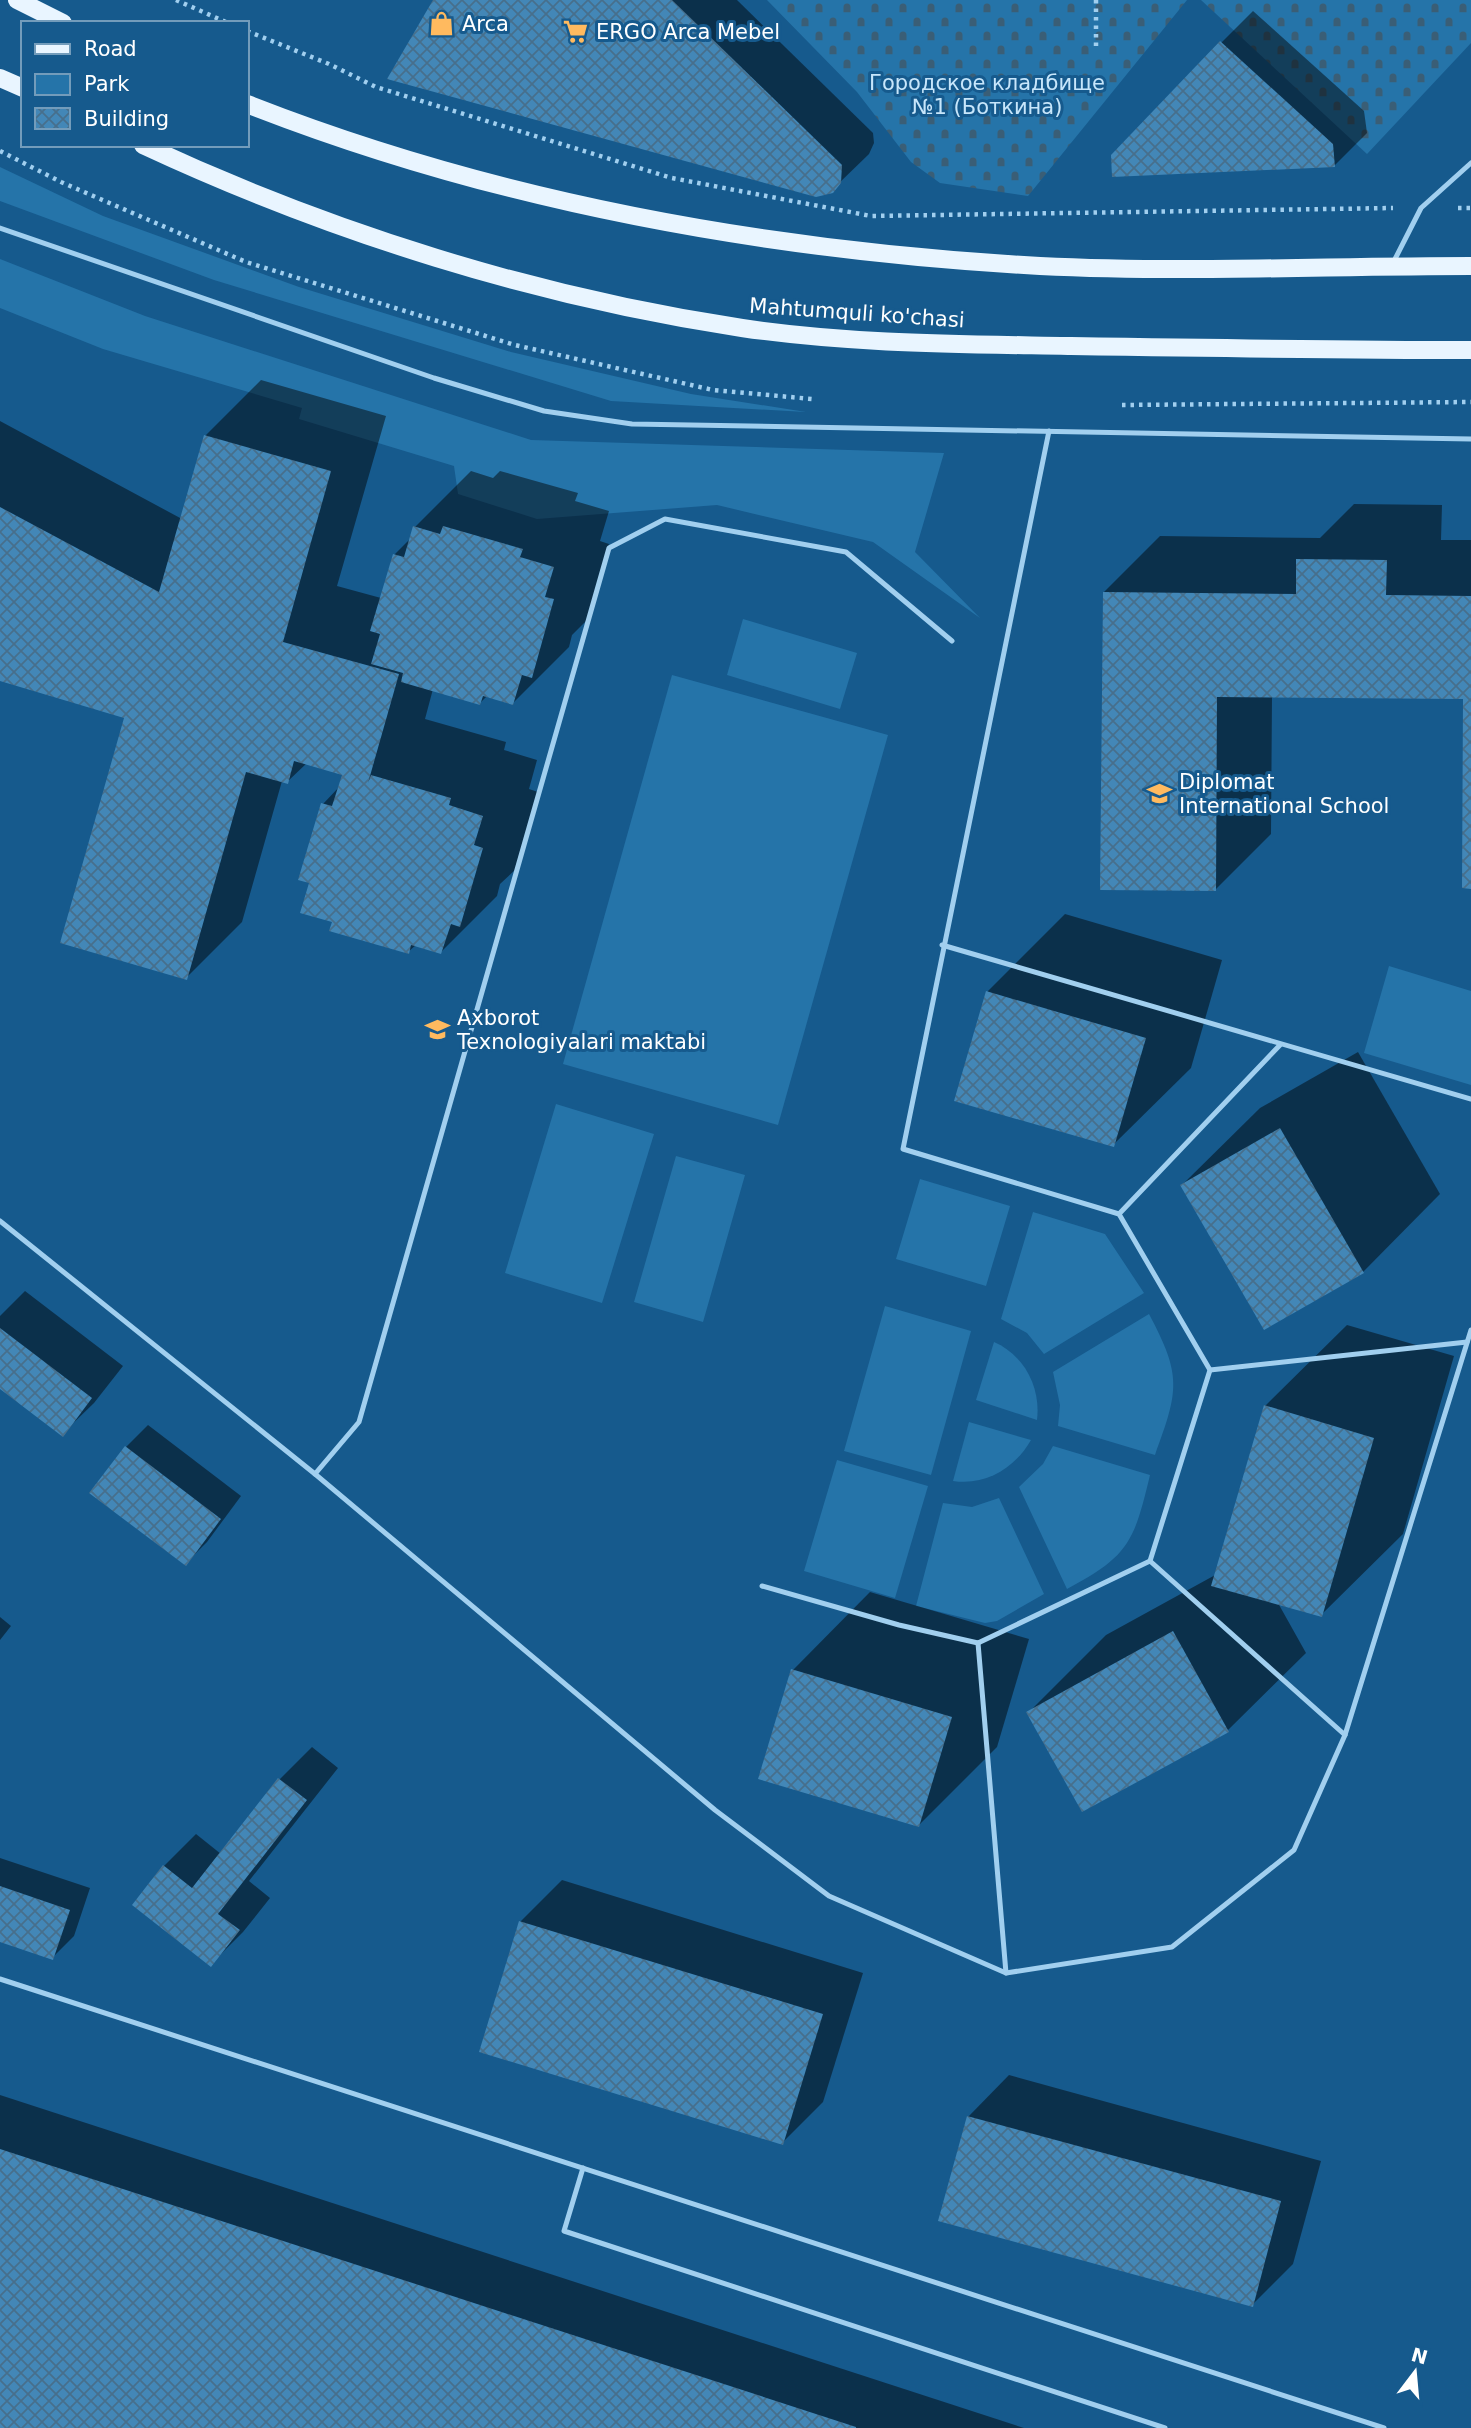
<svg xmlns="http://www.w3.org/2000/svg" width="1471" height="2428" font-family="'DejaVu Sans',sans-serif">
<style>
.green{fill:#2574a9}
.cemetery{fill:url(#cemetery-stones)}
.shadow{fill:#0007}
.building{fill:url(#building-cross-hatch)}
.lines{fill:none;stroke-linecap:round;stroke-linejoin:round}
.path{stroke:#a1cfef;stroke-width:4.5;stroke-dasharray:3.5 5;stroke-linecap:butt}
.lane{stroke:#a1cfef;stroke-width:5}
.primary{stroke:#e9f5ff;stroke-width:18}
.labels{text-anchor:middle;dominant-baseline:central;stroke-width:6;stroke-linejoin:round;paint-order:stroke}
.poi-label{font-size:21px;fill:#fff;stroke:#165a8d;text-anchor:start}
.park-label{font-size:21px;fill:#c7e6fb;stroke:#165a8d}
.street-label{font-size:21px;fill:#fff;stroke:#165a8d}
</style>
<defs>
<pattern id="cemetery-stones" width="16" height="16" patternUnits="userSpaceOnUse" patternTransform="scale(1.75)"><rect width="16" height="16" fill="#2574a9"/><path d="M2 7V4a2 2 0 0 1 4 0v3zM10 15v-3a2 2 0 0 1 4 0v3z" fill="#3a5e76"/></pattern>
<pattern id="building-cross-hatch" width="8" height="8" patternUnits="userSpaceOnUse" patternTransform="scale(1.75)"><rect width="8" height="8" fill="#4387b7"/><path d="M0 0l8 8M0 8l8-8" fill="none" stroke="#476f8c"/></pattern>
</defs>
<rect width="100%" height="100%" fill="#165a8d"/>
<g class="green">
<polygon points="0,167 103,216 299,287 511,352 691,394 806,412 611,401 214,280 0,201"/>
<polygon points="0,259 145,316 531,440 944,453 915,552 980,618 873,542 717,505 537,519 458,494 454,466 299,419 302,408 103,349 0,308"/>
<polygon points="743,619 857,653 840,709 727,675"/>
<polygon points="672,675 888,735 778,1125 563,1064"/>
<polygon points="1389,966 1471,991 1471,1085 1364,1053"/>
<polygon points="556,1104 654,1134 602,1303 505,1273"/>
<polygon points="676,1156 745,1175 703,1322 634,1302"/>
<polygon points="920,1179 1010,1206 986,1286 896,1259"/>
<polygon points="1033,1212 1105,1234 1144,1293 1044,1354 1027,1333 1001,1319"/>
<polygon points="885,1306 971,1331 931,1475 844,1451"/>
<path d="M1149,1314C1182,1376 1179,1390 1155,1455L1058,1426L1060,1405L1053,1372Z"/>
<path d="M994,1342C1024,1355 1041,1387 1037,1420L976,1400Z"/>
<path d="M969,1422L1031,1440C1015,1468 986,1486 953,1481Z"/>
<path d="M1053,1446L1150,1475C1134,1542 1129,1556 1067,1589L1019,1487L1043,1464Z"/>
<polygon points="837,1460 928,1486 895,1598 804,1571"/>
<polygon points="999,1498 1044,1594 997,1621 985,1623 916,1606 943,1503 972,1507"/>
</g>
<g class="cemetery">
<polygon points="767,0 1187,0 1028,196 940,183 911,162 857,92"/>
<polygon points="1201,0 1471,0 1471,43 1367,154"/>
</g>
<g class="shadow">
<polygon points="436,0 737,0 873,133 874,143 869,154 836,186"/>
<polygon points="1253,11 1364,111 1367,133 1335,165 1221,43"/>
<polygon points="261,380 386,416 337,586 381,598 394,555 412,537 415,527 471,471 493,478 500,471 578,493 575,501 609,511 600,541 609,544 587,620 572,635 569,647 513,703 487,696 480,703 433,689 425,719 506,742 504,750 537,760 529,789 538,792 516,869 500,884 497,896 441,952 416,945 408,952 334,921 311,882 323,804 340,786 344,773 307,763 287,782 282,781 242,922 186,978 126,717 0,679 0,421 182,519 205,436"/>
<polygon points="1354,504 1442,505 1441,540 1471,540 1471,887 1465,698 1272,696 1271,834 1215,890 1104,592 1160,536 1320,538"/>
<polygon points="1065,914 1222,960 1191,1068 1113,1145 956,1100 988,991"/>
<polygon points="1358,1052 1440,1194 1363,1272 1182,1185 1260,1108"/>
<polygon points="25,1291 123,1366 94,1403 62,1434 0,1387 0,1316"/>
<polygon points="1347,1325 1454,1356 1403,1534 1321,1615 1278,1603 1306,1653 1228,1730 1028,1713 1106,1635 1217,1574 1265,1406"/>
<polygon points="148,1425 241,1496 207,1542 186,1563 92,1492 126,1447"/>
<polygon points="870,1592 1029,1639 997,1747 919,1825 793,1670"/>
<polygon points="0,1617 11,1626 0,1640"/>
<polygon points="312,1747 338,1768 249,1881 270,1898 243,1932 211,1964 164,1866 196,1834 221,1854 280,1779"/>
<polygon points="0,1858 90,1888 74,1936 52,1958 0,1940"/>
<polygon points="562,1880 863,1973 823,2102 782,2143 481,2050 521,1921"/>
<polygon points="1009,2075 1321,2161 1293,2264 1252,2305 968,2117"/>
<polygon points="0,2095 1024,2428 0,2428"/>
</g>
<g class="building">
<polygon points="433,0 672,0 842,165 841,183 833,193 816,197 387,79"/>
<polygon points="1220,41 1333,144 1335,167 1112,177 1111,155"/>
<polygon points="204,435 331,471 283,642 399,674 368,783 371,775 451,798 449,805 483,816 474,845 483,848 460,927 451,924 441,954 411,945 409,954 329,931 332,922 300,913 309,883 298,880 321,803 332,806 342,775 294,761 288,784 246,772 187,980 60,943 124,718 0,681 0,507 159,592"/>
<polygon points="413,526 440,534 443,526 523,549 520,557 554,567 545,597 554,599 532,678 522,675 513,705 483,696 480,705 401,682 403,673 371,664 380,634 370,631 393,554 404,557"/>
<polygon points="1296,559 1387,560 1386,595 1471,596 1471,889 1462,888 1463,699 1217,697 1216,891 1100,890 1103,592 1296,594"/>
<polygon points="986,991 1146,1038 1114,1147 954,1101"/>
<polygon points="1280,1128 1364,1273 1264,1330 1180,1185"/>
<polygon points="0,1328 92,1398 63,1437 0,1389"/>
<polygon points="1264,1405 1374,1438 1322,1617 1211,1586"/>
<polygon points="125,1446 221,1519 186,1566 89,1493"/>
<polygon points="1173,1631 1229,1732 1082,1812 1026,1712"/>
<polygon points="791,1669 952,1717 919,1827 758,1779"/>
<polygon points="278,1778 307,1800 218,1914 240,1930 211,1967 132,1905 163,1865 192,1888"/>
<polygon points="0,1886 70,1910 53,1960 0,1942"/>
<polygon points="519,1921 823,2014 783,2145 479,2052"/>
<polygon points="967,2116 1281,2201 1253,2307 938,2221"/>
<polygon points="0,2149 856,2427 856,2428 0,2428"/>
</g>
<g class="lines">
<g class="path">
<polyline points="176,0 228,23"/>
<polyline points="1096,0 1096,50"/>
<polyline points="247,31 329,64 376,87 672,178 871,216 1393,208"/>
<polyline points="0,151 61,182 246,262 515,345 713,390 812,399"/>
<polyline points="1458,208 1471,208"/>
<polyline points="1122,405 1471,402"/>
</g>
<g class="lane">
<polyline points="0,228 434,378 544,411 632,424 1471,439"/>
<polyline points="1393,263 1421,208 1471,163"/>
<polyline points="942,945 1471,1099"/>
<polyline points="1119,1214 1280,1045"/>
<polyline points="0,1221 315,1474 715,1810 829,1896 1006,1973 1172,1947 1294,1850 1345,1735 1471,1330"/>
<polyline points="1210,1370 1467,1342"/>
<polyline points="315,1474 359,1422 609,548 665,519 846,552 952,641"/>
<polyline points="1150,1561 1345,1735"/>
<polyline points="762,1586 899,1625 978,1643 1150,1561 1210,1370 1119,1214 903,1149 1049,431"/>
<polyline points="978,1643 1006,1973"/>
<polyline points="0,1979 1384,2428"/>
<polyline points="583,2168 564,2231 1165,2428"/>
</g>
<g class="primary">
<polyline points="17,0 63,23"/>
<polyline points="0,78 23,88"/>
<path d="M247,104C499,203 769,251 1040,266C1183,273 1327,266 1471,266"/>
<path d="M143,145C332,233 536,297 742,328C850,344 960,344 1068,346C1203,348 1337,350 1471,350"/>
</g>
</g>
<defs>
<symbol id="shop-bare" viewBox="-9 -9 18 18"><path d="M-5-2.5h2.3a2.7 3.5 0 0 1 5.4 0H5L5.5 6h-11ZM-1.5-2.5h3a1.5 2.3 0 0 0-3 0Z" fill="#ffba5f" stroke="#165a8d" stroke-width="2.5" paint-order="stroke"/></symbol>
<symbol id="supermarket-bare" viewBox="-9 -9 18 18"><path d="M-6-5.5h2.5l.6 2H6L4.5 2H-2.5L-4.4-4H-6ZM-1.5 3.2a1.3 1.3 0 1 0 .1 0ZM3 3.2a1.3 1.3 0 1 0 .1 0Z" fill="#ffba5f" stroke="#165a8d" stroke-width="2.5" paint-order="stroke"/></symbol>
<symbol id="university-bare" viewBox="-9 -9 18 18"><path d="M0-5L7-2L0 1L-7-2ZM-4 1L0 2.5L4 1V4Q0 6-4 4Z" fill="#ffba5f" stroke="#165a8d" stroke-width="2.5" paint-order="stroke"/></symbol>
</defs>
<g fill-rule="evenodd">
<use href="#shop-bare" x="424" y="6" width="35" height="35"/>
<use href="#supermarket-bare" x="558" y="14" width="35" height="35"/>
<use href="#university-bare" x="1142" y="776" width="35" height="35"/>
<use href="#university-bare" x="420" y="1012" width="35" height="35"/>
</g>
<g class="labels">
<g class="poi-label">
<text x="462" y="24">Arca</text>
<text x="596" y="32">ERGO Arca Mebel</text>
<text x="1179" y="782">Diplomat<tspan x="1179" dy="24">International School</tspan></text>
<text x="457" y="1018">Axborot<tspan x="457" dy="24">Texnologiyalari maktabi</tspan></text>
</g>
<g class="park-label">
<text x="987" y="83">Городское кладбище<tspan x="987" dy="24">№1 (Боткина)</tspan></text>
</g>
<g class="street-label">
<text transform="translate(857 313) rotate(4)">Mahtumquli ko'chasi</text>
</g>
</g>
<rect x="21" y="21" width="228" height="126" fill="#165a8d" stroke="#739cbb" stroke-width="2"/>
<rect x="35" y="44" width="35" height="10" fill="#e9f5ff" stroke="#739cbb" stroke-width="2"/>
<text x="84" y="56" font-size="21" fill="#ffffff">Road</text>
<rect x="35" y="74" width="35" height="21" fill="#2574a9" stroke="#739cbb" stroke-width="2"/>
<text x="84" y="91" font-size="21" fill="#ffffff">Park</text>
<rect x="35" y="108" width="35" height="21" fill="url(#building-cross-hatch)" stroke="#739cbb" stroke-width="2"/>
<text x="84" y="126" font-size="21" fill="#ffffff">Building</text>
<g transform="translate(1415 2372) rotate(16)" stroke="#165a8d" stroke-width="5" paint-order="stroke">
<path d="M0-5L12 26L0 18L-12 26Z" fill="#ffffff"/>
<text y="-10" font-size="19" font-weight="bold" text-anchor="middle" fill="#ffffff">N</text>
</g>
</svg>
